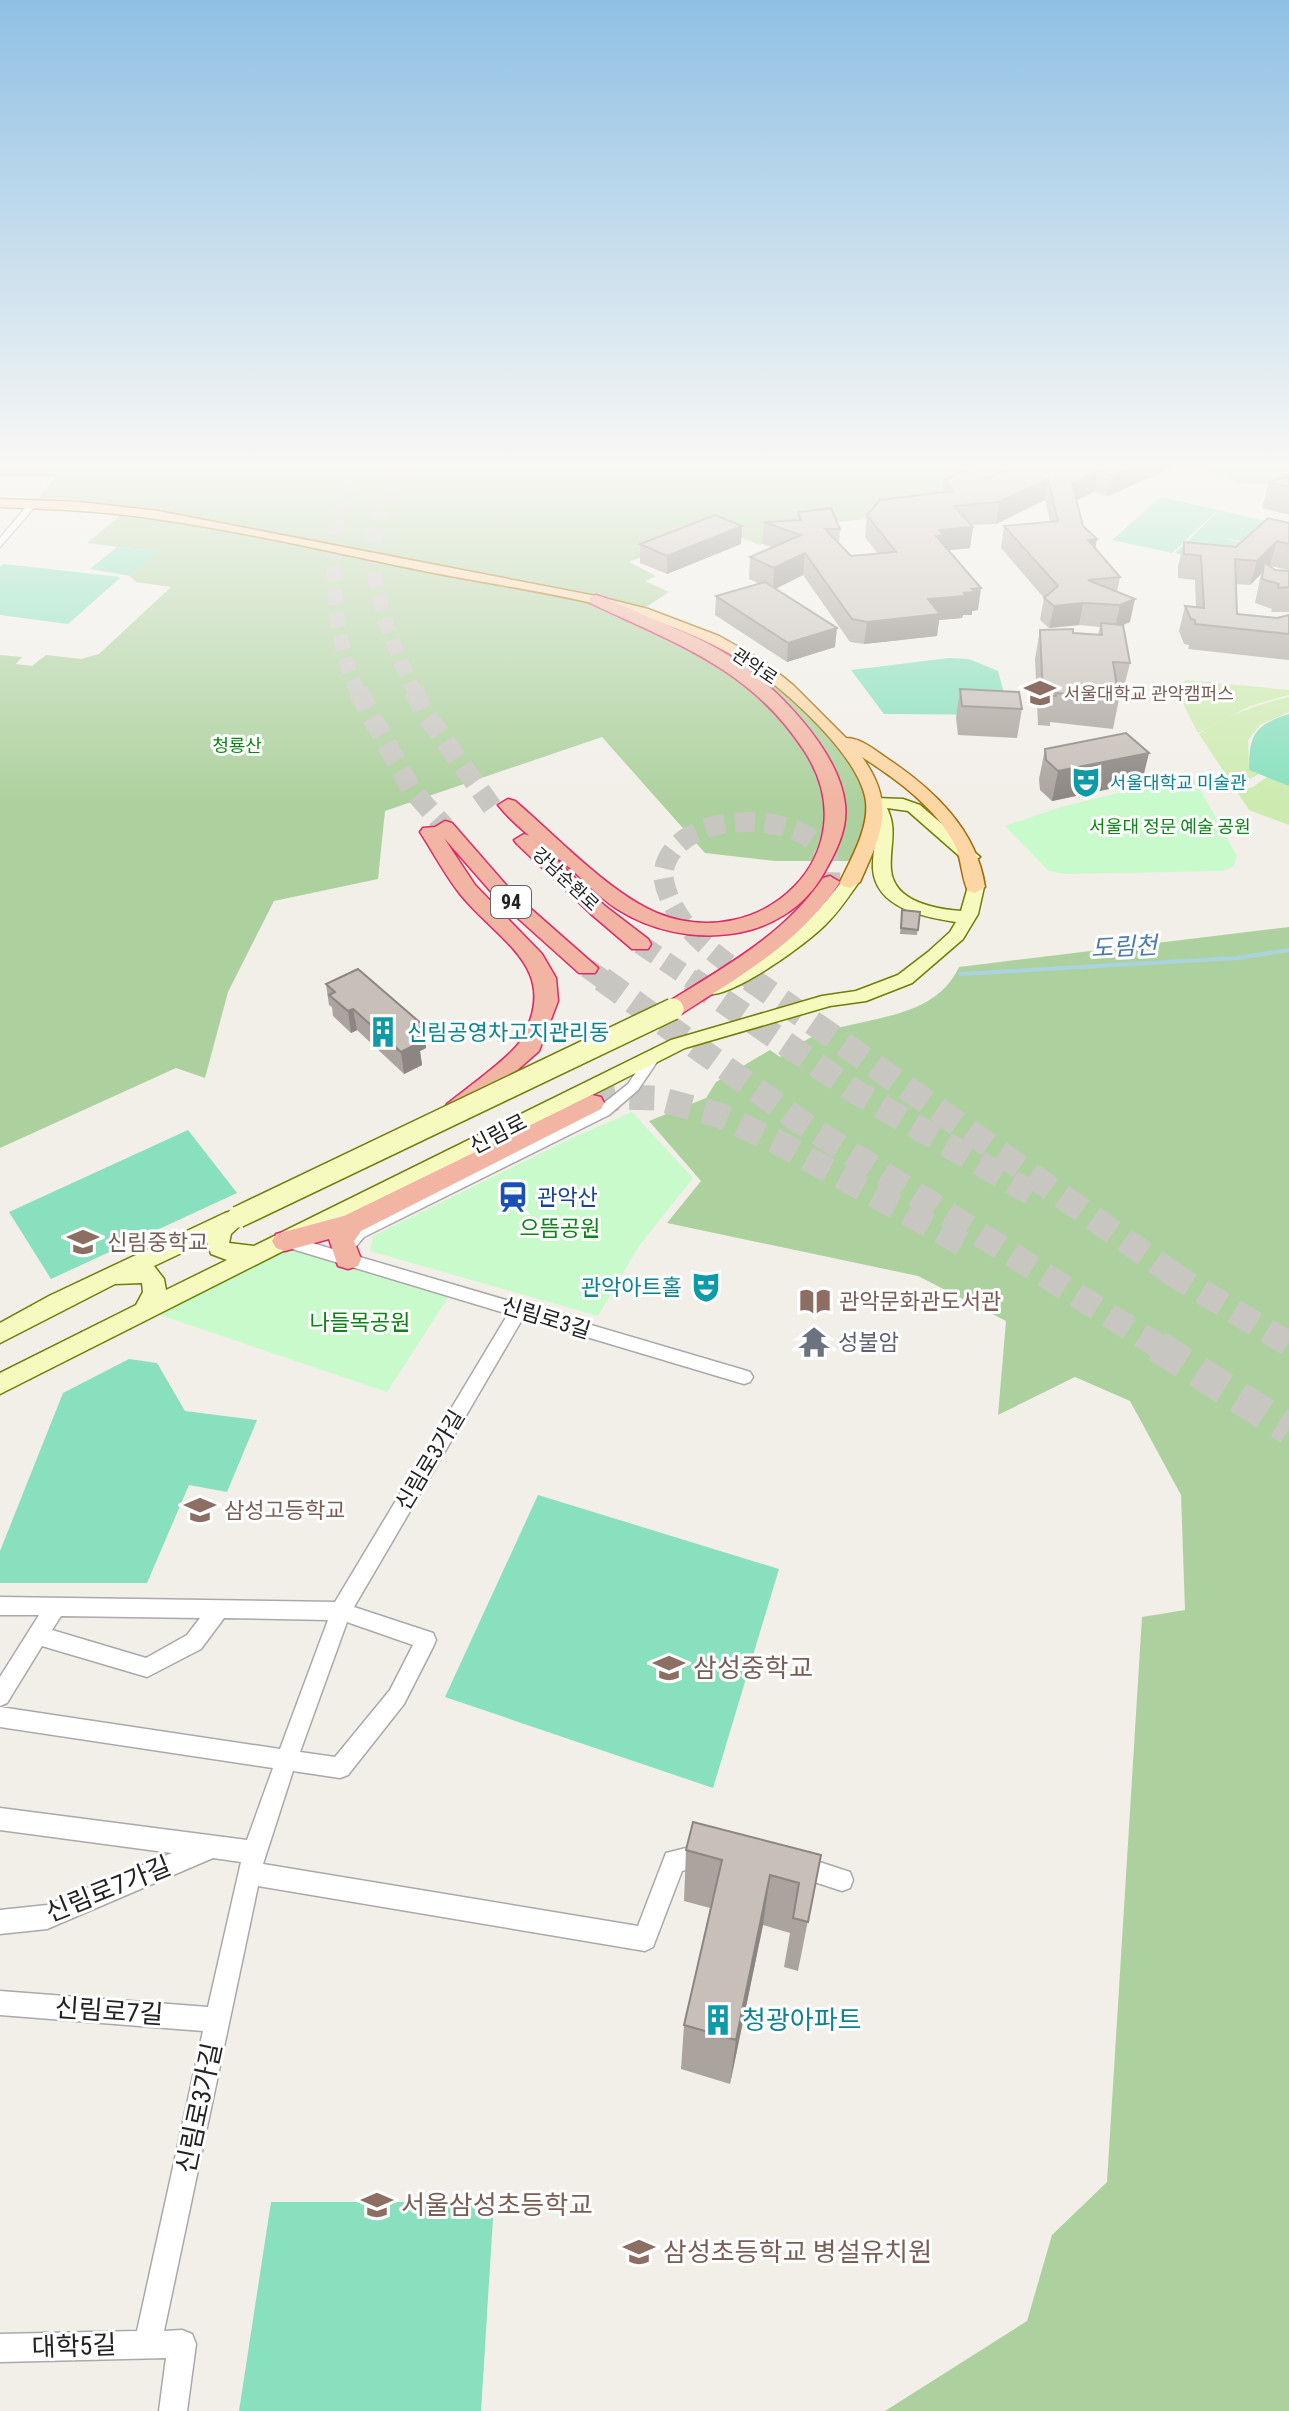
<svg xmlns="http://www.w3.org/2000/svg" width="1289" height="2411" font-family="'Roboto Condensed','Noto Sans KR',sans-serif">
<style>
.grass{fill:#cdebb0}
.forest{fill:#add19e}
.park{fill:#c8facc}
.pitch{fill:#88e0be}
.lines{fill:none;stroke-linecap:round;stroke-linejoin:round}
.stream{stroke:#aad3df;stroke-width:4}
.trunk-tunnel-far3{stroke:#c8c6c1;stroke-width:15;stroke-dasharray:15 8;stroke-linecap:butt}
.trunk-tunnel-far2{stroke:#c8c6c1;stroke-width:20;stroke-dasharray:20 10;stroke-linecap:butt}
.trunk-tunnel-far1{stroke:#c8c6c1;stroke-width:25;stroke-dasharray:25 13;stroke-linecap:butt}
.trunk-tunnel{stroke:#c8c6c1;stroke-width:32;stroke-dasharray:32 16;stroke-linecap:butt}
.minor-casing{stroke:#a9a9a9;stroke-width:3}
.secondary-casing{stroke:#707d05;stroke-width:3}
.primary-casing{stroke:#a06b00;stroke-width:3}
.trunk-casing{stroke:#dc2a67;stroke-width:3}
.minor{fill:#fff;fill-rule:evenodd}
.secondary{fill:#f7fabf;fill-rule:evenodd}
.primary{fill:#fcd6a4;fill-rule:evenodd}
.trunk{fill:#f2b4a3;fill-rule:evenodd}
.secondary-bridge-casing{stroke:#707d05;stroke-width:24;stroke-linecap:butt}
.secondary-bridge{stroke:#f7fabf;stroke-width:21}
.wall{fill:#aba49e}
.shaded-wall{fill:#8b8681}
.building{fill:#c7bfb8;stroke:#8b8681;stroke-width:2}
.labels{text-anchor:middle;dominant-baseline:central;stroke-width:6;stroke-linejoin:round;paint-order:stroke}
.far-street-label{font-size:18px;fill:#222;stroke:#fff}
.far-education-label{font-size:18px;fill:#785e54;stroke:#fff;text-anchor:start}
.far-park-label{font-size:18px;fill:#0c8416;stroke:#fff}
.far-culture-label{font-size:18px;fill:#0d838f;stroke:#fff;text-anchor:start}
.shield{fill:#fff;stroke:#646464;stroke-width:2}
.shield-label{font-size:20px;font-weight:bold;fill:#222}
.culture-label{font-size:22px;fill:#0d838f;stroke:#fff;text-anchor:start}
.street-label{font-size:22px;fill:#222;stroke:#fff}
.transit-label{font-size:22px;fill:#164399;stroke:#fff;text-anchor:start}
.park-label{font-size:22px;fill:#0c8416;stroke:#fff}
.education-label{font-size:22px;fill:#785e54;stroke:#fff;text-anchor:start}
.worship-label{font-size:22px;fill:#5b616d;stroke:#fff;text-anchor:start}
.water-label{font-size:24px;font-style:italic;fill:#4a7aab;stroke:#fff}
.near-education-label{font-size:26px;fill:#785e54;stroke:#fff;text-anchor:start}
.near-street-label{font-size:26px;fill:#222;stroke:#fff}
.near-culture-label{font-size:26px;fill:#0d838f;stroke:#fff;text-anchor:start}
</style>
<rect width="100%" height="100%" fill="#f2efe9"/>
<g class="grass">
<polygon points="1186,680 1289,690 1289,695 1250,706 1198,733 1185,708 1179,687"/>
<path d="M1289,697V712L1260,725L1248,740L1249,770L1259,774L1234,787L1199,734C1224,716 1258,704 1289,697Z"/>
<polygon points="1267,777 1289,786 1289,825 1249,810 1237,792 1253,787"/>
</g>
<g class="forest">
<polygon points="0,465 1110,465 947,511 807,525 759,545 716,527 629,562 656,576 645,581 669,592 642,610 733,650 836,736 871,788 860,861 775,861 705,853 602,737 385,811 378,879 274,901 228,992 205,1078 176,1068 0,1148 0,655 22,657 16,664 32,666 46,655 81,659 99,654 171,587 136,582 130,576 157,552 87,543 126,511 33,504 55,477 0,476"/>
<polygon points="1187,465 1289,465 1289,485 1241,483"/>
<path d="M1289,927V2411H885L1027,2321L1052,2235L1107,2182L1142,1617L1185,1610L1181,1495L1130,1401L1075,1377L998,1415L1006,1321L918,1276L667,1223L701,1181L649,1121L706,1098L716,1082L770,1050L780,1057C791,1050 801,1042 812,1037C860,1015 933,1023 959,967Z"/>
</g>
<g class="park">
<polygon points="1192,775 1237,856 1234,866 1223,871 1065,874 1049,871 1005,826 1061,807"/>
<polygon points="632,1112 693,1178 639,1246 598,1316 370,1251 373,1236 574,1137"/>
<polygon points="285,1241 453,1290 387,1392 145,1310"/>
</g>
<g class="pitch">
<polygon points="1161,497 1218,510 1172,553 1112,540"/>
<polygon points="1219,510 1265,521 1244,542 1219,537 1242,543 1222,564 1175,553"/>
<polygon points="117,547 158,552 130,576 90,569"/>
<polygon points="3,564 4,564 121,577 68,624 0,615 0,567"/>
<polygon points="949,658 969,659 998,671 1010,715 884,714 851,670"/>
<path d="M1289,714V786L1249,770C1249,735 1254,725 1289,714Z"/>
<polygon points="188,1130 237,1193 51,1279 9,1212"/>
<polygon points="129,1359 157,1363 185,1411 257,1420 227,1492 189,1485 147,1583 0,1583 0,1551 63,1393"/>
<polygon points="538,1495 779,1569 713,1788 445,1697"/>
<polygon points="271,2202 494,2202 481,2411 239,2411"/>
</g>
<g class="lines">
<polyline class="stream" points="961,974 1237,958 1289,950"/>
<g class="trunk-tunnel-far3">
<path d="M405,465C393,481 374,525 373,545C371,594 394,649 415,693"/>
<path d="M359,693C332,644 326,543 346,490C349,482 358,473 364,465"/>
</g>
<g class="trunk-tunnel-far2">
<polyline points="358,691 411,789 445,827"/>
<polyline points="414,691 424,712 495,811"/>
<polyline points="640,944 694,981"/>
<polyline points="587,968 605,981"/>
<path d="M753,981C715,955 671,925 663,876C669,803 819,809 830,864C831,869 830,876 830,882"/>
</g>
<g class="trunk-tunnel-far1">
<polyline points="602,979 802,1123 1161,1348"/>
<polyline points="691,979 856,1092 1031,1193"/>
<polyline points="750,979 1182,1280"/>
<polyline points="592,1103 623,1097 655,1098 719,1115 781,1144 965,1245"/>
<polyline points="1169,1272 1289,1344"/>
</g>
<polyline class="trunk-tunnel" points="1157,1346 1289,1429"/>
<defs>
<g id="minor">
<polygon points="30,502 37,504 0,547 0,538"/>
<polygon points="654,1051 661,1056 638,1090 609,1115 364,1237 353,1250 341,1250 339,1246 352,1229 599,1107 628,1084 649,1053"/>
<path d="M285,1235L744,1370L750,1372L753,1377L750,1382L744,1384L523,1318L354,1607L433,1633L436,1640L433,1647L404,1704L348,1775L340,1778L293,1771L263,1864L638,1926L666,1853L706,1843L714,1846L717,1854L714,1862L682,1871L653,1947L645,1951L258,1886L164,2331L182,2330L192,2334L196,2344L187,2411H159L166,2358L0,2362V2334L137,2331L203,2031L0,2015V1991L208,2007L241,1862L213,1858L47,1929L0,1934V1910L47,1905L172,1853L0,1830V1808L247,1840L273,1768L0,1727V1707L280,1749L328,1620L224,1618L201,1649L147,1677L42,1646L7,1703L0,1706V1677L39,1615H0V1597L335,1602L508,1314L279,1245L277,1241L279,1237ZM61,1616L200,1618L187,1635L146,1658L52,1630ZM347,1622L413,1645L390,1690L335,1757L300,1752Z"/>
<polygon points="798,1855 850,1872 853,1880 850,1888 842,1891 790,1874 787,1866 790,1858"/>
</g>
<g id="secondary">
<path d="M876,798L903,799L920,805L980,857L971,862L965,861L908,811L887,808C898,831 889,847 891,870C894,902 935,909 961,911L969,883H981L984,887L978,914L963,939L912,983L866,1001L830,1006L685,1048L0,1394V1373L136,1305L143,1292L142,1283L115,1284L0,1343V1323L49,1296L225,1213L238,1209L246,1211L249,1217L231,1234L229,1243L254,1246L671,1040L822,996L856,991L898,975L928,952L950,932L956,922C925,917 876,909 873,869C872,840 883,835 868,803ZM207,1241L211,1254L227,1260L166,1290L164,1279L154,1266Z"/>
<path d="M850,877L859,882C849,896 840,910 828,922C810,942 730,1000 705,994L703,990L705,986C761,959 808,930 844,878Z"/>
</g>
<path id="primary" d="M0,499L79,502L158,511L596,596L648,609L719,636L762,660L793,685L846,738C860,738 874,749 885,757C932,788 977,829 985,887L975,893L968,891C961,877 962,858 954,843C934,806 896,779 862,757C896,804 882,833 860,882L850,888L843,886L840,882C851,859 869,828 866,802C861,757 787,692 751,667C731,653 709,642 687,633C606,599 515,589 429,572C338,554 248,532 156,519C104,511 52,509 0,507Z"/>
<g id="trunk">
<path d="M596,595C613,600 630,609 646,616C674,628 703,639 728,655C773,683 839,749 845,804C848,829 836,852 824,873C783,946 683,951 617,909C600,898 585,882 571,869C547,849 517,829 498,805L508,799L515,801C555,835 609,893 657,913C762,956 870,852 805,752C752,669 675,643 590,603V597Z"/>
<path d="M445,821L452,823L514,894L598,968L595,973H579L500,902L444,838L475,885L542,954L556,978L558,1001L539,1051L465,1116H447L444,1110L447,1104C464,1090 512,1056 521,1040C562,968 500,943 460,894C445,875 433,852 420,832L423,828L435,827Z"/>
<polygon points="524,834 531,836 605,906 648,939 651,944 648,949 632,949 591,914 517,844 514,840"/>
<path d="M830,876L840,882C800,943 741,975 681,1014H665L662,1009L665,1004C724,967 783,936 823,878Z"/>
<polygon points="592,1095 601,1097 604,1103 601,1109 361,1231 354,1241 361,1259 358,1266 348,1269 338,1266 329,1239 285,1251 276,1248 272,1241 276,1234 344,1216"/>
</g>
</defs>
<use href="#minor" class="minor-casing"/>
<use href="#secondary" class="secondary-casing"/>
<use href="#primary" class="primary-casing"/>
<use href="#trunk" class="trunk-casing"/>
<use href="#minor" class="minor"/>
<use href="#secondary" class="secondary"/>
<use href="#primary" class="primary"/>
<use href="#trunk" class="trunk"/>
<defs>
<polyline id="secondary-bridge" points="238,1217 673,1009"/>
</defs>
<use href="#secondary-bridge" class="secondary-bridge-casing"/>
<use href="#secondary-bridge" class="secondary-bridge"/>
</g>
<g class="wall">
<polygon points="1173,467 1108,496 1094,492 1077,500 1083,526 1095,549 1120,577 1117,592 1130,622 1123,625 1130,663 1123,691 1118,691 1119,699 1113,729 1050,722 1050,726 1038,725 1035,659 1040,630 1098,634 1100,627 1079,625 1049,628 1040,620 1044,598 1001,548 1004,526 1050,522 1045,500 996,524 972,525 973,527 970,548 948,550 978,610 972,611 972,615 963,615 962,618 939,620 937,636 864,644 850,642 803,575 775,589 835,647 787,662 715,615 716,596 760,584 749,579 750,557 772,547 762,544 764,522 797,520 798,512 840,529 839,544 851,556 878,554 865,537 867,515 942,492 944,480"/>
<polygon points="1289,476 1289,515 1262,508 1269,482"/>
<polygon points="1289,523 1289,570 1270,566 1275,570 1289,571 1289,612 1271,612 1272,609 1255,603 1261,574 1250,585 1236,584 1237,614 1277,618 1289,615 1289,660 1188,649 1189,645 1184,644 1179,631 1185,606 1196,607 1195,580 1178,578 1178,566 1184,542 1236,547"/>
<polygon points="742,526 741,544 667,574 640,563 640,544"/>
<polygon points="960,689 1022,709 1017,738 958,735 956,718"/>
<polygon points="1045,749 1142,782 1052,801 1040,790 1039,779"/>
<polygon points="902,910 920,912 917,935 900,934"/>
<polygon points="326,984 424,1026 426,1048 420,1051 422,1065 404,1074 357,1030 351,1033 333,1016 332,1007 329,1005"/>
<polygon points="686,1850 821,1855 798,1971 784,1967 790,1933 763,1925 730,2084 681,2069 684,2025 710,1908 684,1901"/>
</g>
<g class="shaded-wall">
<polygon points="1136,465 1174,465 1173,467 1108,496 1112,476"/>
<polygon points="1099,471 1094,492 1068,504 1072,483"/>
<polygon points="1048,479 1045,500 996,524 999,502"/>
<polygon points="742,526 741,544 667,574 667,556"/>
<polygon points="973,527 970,548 942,551 936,536 939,530"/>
<polygon points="1097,539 1093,561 1088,540"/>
<polygon points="1277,541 1270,565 1263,573 1264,562 1261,574 1250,585 1257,561"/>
<polygon points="805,553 803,575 773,590 774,568"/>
<polygon points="981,588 978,610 972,611 972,615 963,615 962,618 939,620 937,636 864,644 867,622 928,599 964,593 972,589"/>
<polygon points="1135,599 1130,622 1115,628 1120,605"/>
<polygon points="1083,603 1079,625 1049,628 1054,606"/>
<polygon points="837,628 835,647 787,662 788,643"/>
<polygon points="1149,753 1142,782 1052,801 1058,771"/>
<polygon points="353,1009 357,1030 351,1033 348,1011"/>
<polygon points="424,1026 426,1048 420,1051 422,1065 404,1074 401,1052 409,1033"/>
<polygon points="770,1875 763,1925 730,2084 736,2040"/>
</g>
<g class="building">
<polygon points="1018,465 1136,465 1112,476 1099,471 1072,483 1083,526 1097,539 1088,540 1120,577 1088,580 1135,599 1120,605 1083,603 1054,606 1044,598 1058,586 1004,526 1058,521 1048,479 999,502 954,506 973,527 939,530 944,535 936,536 981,588 972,589 975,592 964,593 965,596 928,599 940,614 867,622 852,619 805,553 774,568 750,557 801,535 764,522 801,520 798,512 831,508 840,529 825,529 851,556 896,552 867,515 880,500 953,491 944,480 965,470 988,478"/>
<polygon points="1289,476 1289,487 1269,482"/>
<polygon points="715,515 742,526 667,556 640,544"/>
<polygon points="1268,518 1289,523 1289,544 1277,541 1257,561 1235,559 1237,614 1277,618 1289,615 1289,634 1195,624 1195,620 1191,619 1185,606 1204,608 1201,556 1184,554 1184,542 1236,547"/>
<polygon points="1264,562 1275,570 1289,571 1289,587 1278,588 1279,584 1262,579"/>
<polygon points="765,582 837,628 788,643 716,596"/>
<polygon points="1101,623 1123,625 1130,663 1113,662 1119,699 1055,693 1056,696 1043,696 1040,630 1073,629 1073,633 1102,635"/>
<polygon points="960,689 1019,692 1022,709 962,706"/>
<polygon points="1126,733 1149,753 1058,771 1046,760 1045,749"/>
<polygon points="902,910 920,912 918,930 901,928"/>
<polygon points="358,969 424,1026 409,1033 419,1043 401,1052 353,1009 348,1011 329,995 335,992 326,984"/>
<polygon points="693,1822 821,1855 808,1922 793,1918 799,1883 770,1875 736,2040 684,2025 722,1860 686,1850"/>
</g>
<linearGradient id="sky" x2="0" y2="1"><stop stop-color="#8fc0e4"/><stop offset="0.58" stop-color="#f9f8f5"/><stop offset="1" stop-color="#f9f8f5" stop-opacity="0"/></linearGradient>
<rect width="1289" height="803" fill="url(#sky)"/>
<defs>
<symbol id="university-bare" viewBox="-9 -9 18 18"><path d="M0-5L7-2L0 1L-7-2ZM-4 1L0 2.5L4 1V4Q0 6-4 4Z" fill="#8d6e63" stroke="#fff" stroke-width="2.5" paint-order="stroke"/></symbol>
<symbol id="theatre-bare" viewBox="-9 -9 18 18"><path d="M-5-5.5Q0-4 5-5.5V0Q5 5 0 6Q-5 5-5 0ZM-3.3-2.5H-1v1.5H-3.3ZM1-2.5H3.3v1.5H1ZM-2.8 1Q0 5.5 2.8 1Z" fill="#0f9aa8" stroke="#fff" stroke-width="2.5" paint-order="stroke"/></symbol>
<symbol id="building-bare" viewBox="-9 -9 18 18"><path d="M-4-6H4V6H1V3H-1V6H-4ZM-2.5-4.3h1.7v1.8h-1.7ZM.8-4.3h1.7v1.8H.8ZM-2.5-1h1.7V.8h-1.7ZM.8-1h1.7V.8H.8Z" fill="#0f9aa8" stroke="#fff" stroke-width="2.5" paint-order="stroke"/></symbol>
<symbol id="station-bare" viewBox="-9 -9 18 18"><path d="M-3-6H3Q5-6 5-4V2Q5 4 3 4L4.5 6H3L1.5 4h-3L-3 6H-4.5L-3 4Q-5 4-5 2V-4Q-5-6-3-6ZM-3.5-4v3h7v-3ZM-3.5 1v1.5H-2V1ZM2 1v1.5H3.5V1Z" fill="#1a4fb4" stroke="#fff" stroke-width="2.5" paint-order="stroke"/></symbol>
<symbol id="school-bare" viewBox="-9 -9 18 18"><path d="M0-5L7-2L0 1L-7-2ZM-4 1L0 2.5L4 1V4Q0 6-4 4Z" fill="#8d6e63" stroke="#fff" stroke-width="2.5" paint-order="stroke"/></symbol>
<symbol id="library-bare" viewBox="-9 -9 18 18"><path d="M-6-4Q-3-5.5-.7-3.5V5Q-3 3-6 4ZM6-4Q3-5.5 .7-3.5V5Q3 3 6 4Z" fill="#8d6e63" stroke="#fff" stroke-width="2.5" paint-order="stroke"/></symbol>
<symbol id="temple-bare" viewBox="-9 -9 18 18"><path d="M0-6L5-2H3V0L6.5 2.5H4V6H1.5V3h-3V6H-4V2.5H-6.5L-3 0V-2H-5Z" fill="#6b7280" stroke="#fff" stroke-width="2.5" paint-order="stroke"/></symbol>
</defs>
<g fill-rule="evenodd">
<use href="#university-bare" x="1018" y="671" width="44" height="44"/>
<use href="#theatre-bare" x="1064" y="760" width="44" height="44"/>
<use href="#building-bare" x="361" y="1010" width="44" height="44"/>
<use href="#station-bare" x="491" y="1175" width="44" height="44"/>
<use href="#school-bare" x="61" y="1220" width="44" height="44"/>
<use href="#theatre-bare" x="684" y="1265" width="44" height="44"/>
<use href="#library-bare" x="793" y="1279" width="44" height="44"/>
<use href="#temple-bare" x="792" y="1320" width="44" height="44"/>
<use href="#school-bare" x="178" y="1488" width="44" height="44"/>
<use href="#school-bare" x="647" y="1646" width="44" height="44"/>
<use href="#building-bare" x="696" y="1998" width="44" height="44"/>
<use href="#school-bare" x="355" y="2183" width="44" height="44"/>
<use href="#school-bare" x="617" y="2230" width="44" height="44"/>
</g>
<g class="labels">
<g class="far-street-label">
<text transform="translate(755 666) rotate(34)">관악로</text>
<text transform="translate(566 879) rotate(43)">강남순환로</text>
</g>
<g class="far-education-label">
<text x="1064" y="693">서울대학교 관악캠퍼스</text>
</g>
<g class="far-park-label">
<text x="237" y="745">청룡산</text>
<text x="1170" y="826">서울대 정문 예술 공원</text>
</g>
<g class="far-culture-label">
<text x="1110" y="782">서울대학교 미술관</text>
</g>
<rect class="shield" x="491" y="886" width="40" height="32" rx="6"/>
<g class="shield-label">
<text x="511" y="902">94</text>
</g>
<g class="culture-label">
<text x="407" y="1032">신림공영차고지관리동</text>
<text x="682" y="1287" text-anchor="end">관악아트홀</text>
</g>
<g class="street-label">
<text transform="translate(498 1134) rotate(-27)">신림로</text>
<text transform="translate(546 1318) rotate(17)">신림로3길</text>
<text transform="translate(430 1460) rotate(-59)">신림로3가길</text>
</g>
<g class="transit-label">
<text x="537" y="1197">관악산</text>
</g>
<g class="park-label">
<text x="560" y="1228">으뜸공원</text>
<text x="360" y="1322">나들목공원</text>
</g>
<g class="education-label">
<text x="107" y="1242">신림중학교</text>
<text x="839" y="1301">관악문화관도서관</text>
<text x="224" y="1510">삼성고등학교</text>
</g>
<g class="worship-label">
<text x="838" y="1342">성불암</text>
</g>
<g class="water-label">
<text transform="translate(1124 947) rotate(-3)">도림천</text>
</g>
<g class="near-education-label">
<text x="693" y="1668">삼성중학교</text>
<text x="401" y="2205">서울삼성초등학교</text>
<text x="663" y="2252">삼성초등학교 병설유치원</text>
</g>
<g class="near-street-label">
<text transform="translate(108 1889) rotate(-22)">신림로7가길</text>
<text transform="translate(109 2011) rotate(4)">신림로7길</text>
<text transform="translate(199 2108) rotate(-78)">신림로3가길</text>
<text transform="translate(74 2346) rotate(-2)">대학5길</text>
</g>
<g class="near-culture-label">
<text x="742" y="2020">청광아파트</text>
</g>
</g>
</svg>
